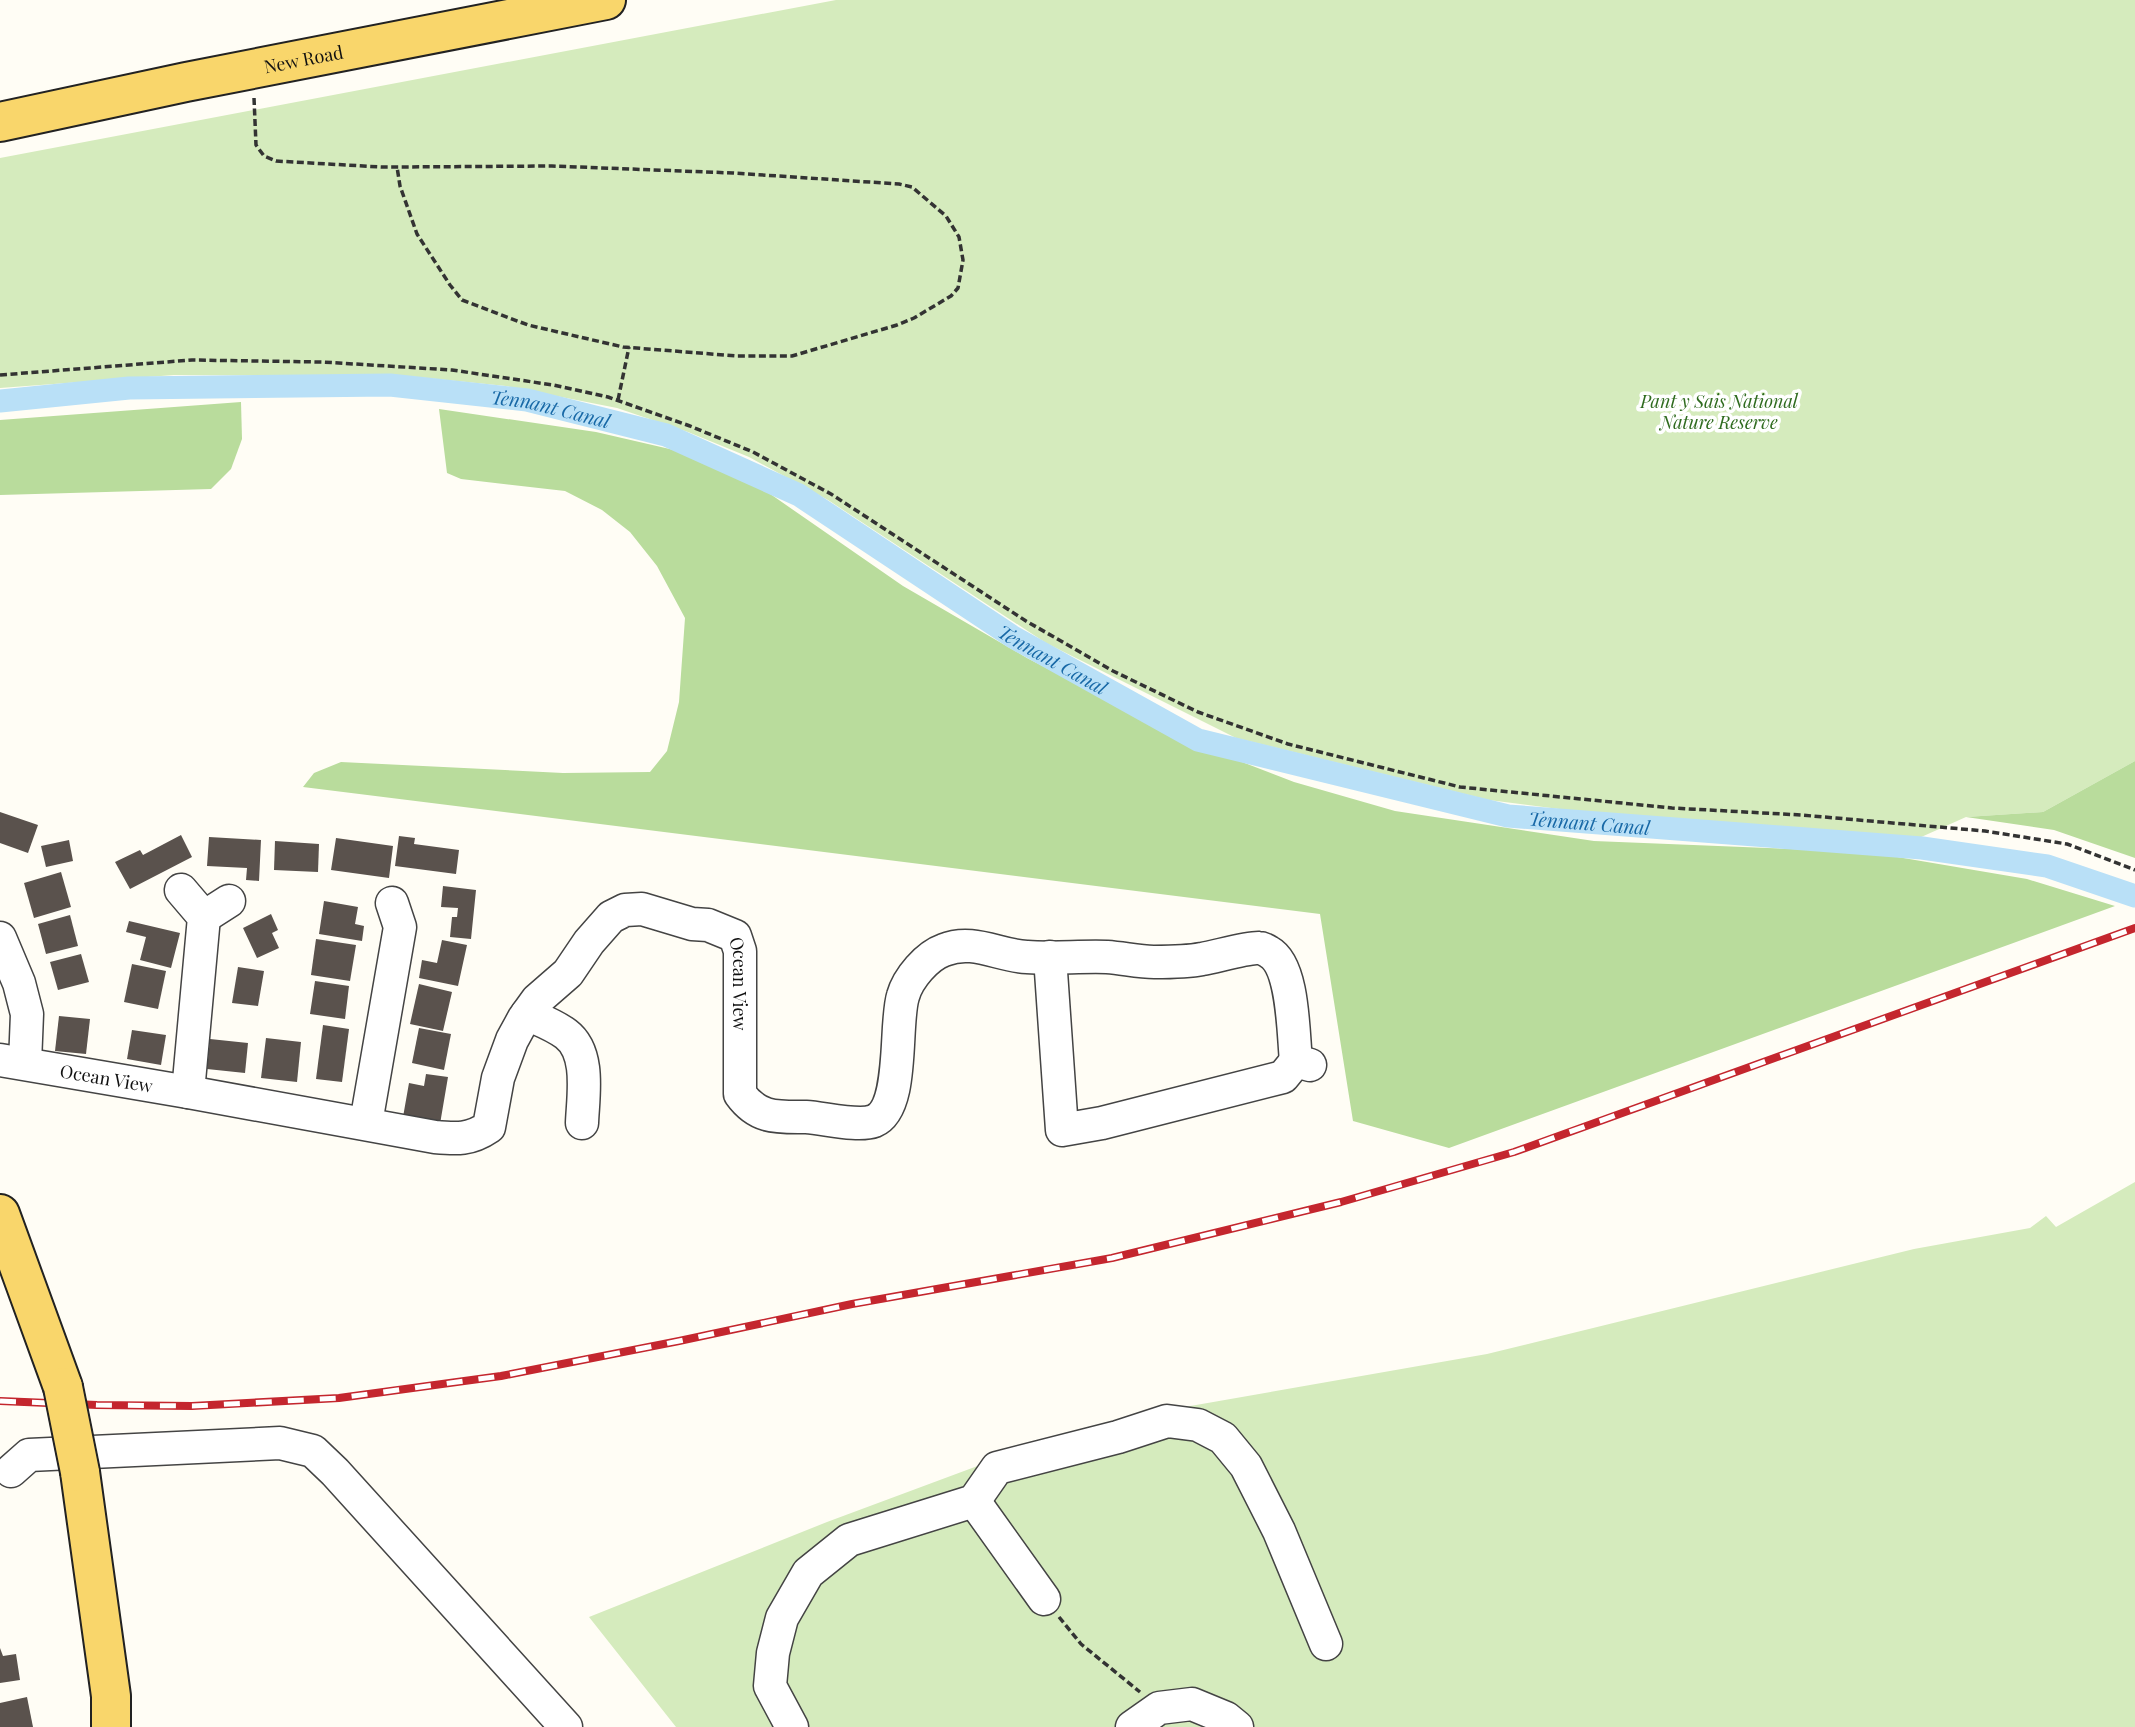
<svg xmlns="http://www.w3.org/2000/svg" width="2135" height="1727" font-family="'Playfair Display',serif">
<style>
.green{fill:#d5ebbd}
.forest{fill:#b9dc9c}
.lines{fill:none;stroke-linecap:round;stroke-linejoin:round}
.canal{stroke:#b9e0f7;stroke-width:23}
.building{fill:#5a524d}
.minor-casing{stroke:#444;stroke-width:35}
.major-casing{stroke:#222;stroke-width:42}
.path{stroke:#333;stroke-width:3.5;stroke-dasharray:7 3.5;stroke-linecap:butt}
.minor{stroke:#fff;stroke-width:32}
.major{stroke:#f9d66b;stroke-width:38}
.rail-casing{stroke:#c4262e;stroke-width:8}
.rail{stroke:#fff;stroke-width:5;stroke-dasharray:16;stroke-linecap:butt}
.major-bridge-casing{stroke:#222;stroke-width:42;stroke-linecap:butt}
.major-bridge{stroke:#f9d66b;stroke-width:38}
.labels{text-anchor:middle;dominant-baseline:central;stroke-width:7;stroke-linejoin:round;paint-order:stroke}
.street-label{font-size:18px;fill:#111;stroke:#fff}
.park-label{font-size:18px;font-style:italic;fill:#2f6b1f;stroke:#fff}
.water-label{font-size:19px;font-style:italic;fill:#1768a6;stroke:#fff}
</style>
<rect width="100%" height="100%" fill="#fffdf5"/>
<g class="green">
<polygon points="836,0 2135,0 2135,761 2043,812 1966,817 1919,838 1629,818 1489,800 1236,738 1046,643 828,500 749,457 688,432 617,408 506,386 407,376 174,375 0,388 0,158"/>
<polygon points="2135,1182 2135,1727 676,1727 589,1617 827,1522 999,1458 1156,1412 1487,1354 1914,1249 2030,1228 2046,1216 2056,1227"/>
</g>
<g class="forest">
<polygon points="241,402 242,439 231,469 211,489 0,495 0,420"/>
<polygon points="439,409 596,432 674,450 750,480 903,586 1027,658 1185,740 1294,782 1395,811 1594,841 1868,852 2027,879 2115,906 1449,1148 1353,1121 1320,914 303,787 314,773 341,762 563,773 650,772 667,751 679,702 685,618 657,566 630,532 602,510 565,491 461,479 447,473"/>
<polygon points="2135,761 2135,858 2054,830 1966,817 2043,812"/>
</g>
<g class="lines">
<path class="canal" id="s1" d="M0,401L129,388L390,385L527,400L666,435L799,495L1013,637L1198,740L1508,816L1922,848L2047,866L2135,896"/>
</g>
<g class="building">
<polygon points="0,812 38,825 28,853 0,843"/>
<polygon points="181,835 192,857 130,889 115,862 140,850 143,855"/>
<polygon points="399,836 415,838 414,844 459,850 456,874 395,866"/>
<polygon points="209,837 261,840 259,881 246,880 247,868 207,866"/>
<polygon points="336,838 393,846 389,878 331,870"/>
<polygon points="69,840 73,861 46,867 41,846"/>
<polygon points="275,841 319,844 318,872 274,870"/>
<polygon points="61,872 71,907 34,918 24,883"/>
<polygon points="443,886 476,890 471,939 450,937 452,917 457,917 458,908 441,907"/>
<polygon points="324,901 358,907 355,924 364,926 362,941 319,934"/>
<polygon points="271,914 278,930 272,933 279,948 257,958 243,928"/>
<polygon points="70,915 78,946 46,954 38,924"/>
<polygon points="129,921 180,933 171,968 140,960 146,937 126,932"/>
<polygon points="316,939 356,945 350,981 311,975"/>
<polygon points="442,940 467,945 458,986 419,978 422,960 437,963"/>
<polygon points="81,954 89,982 58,990 50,962"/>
<polygon points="132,964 166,971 158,1009 124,1002"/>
<polygon points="238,967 264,971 258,1006 232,1003"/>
<polygon points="315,981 349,986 345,1019 310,1014"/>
<polygon points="419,984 452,992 443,1031 410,1024"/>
<polygon points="59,1016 90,1019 86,1054 55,1051"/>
<polygon points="323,1025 349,1029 342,1082 316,1079"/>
<polygon points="419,1028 451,1034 444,1070 412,1063"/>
<polygon points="132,1030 166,1035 161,1065 127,1059"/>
<polygon points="266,1038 301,1042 297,1082 261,1078"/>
<polygon points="210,1039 248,1043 245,1073 207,1069"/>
<polygon points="426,1074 448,1077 440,1124 403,1117 409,1083 424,1086"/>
<polygon points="0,1648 3,1656 16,1654 20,1680 0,1683"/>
<polygon points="27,1697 33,1727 0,1727 0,1703"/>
</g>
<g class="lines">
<defs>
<g id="minor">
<polyline points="181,890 204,917 188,1092"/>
<polyline points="204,917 229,901"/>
<polyline points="0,938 19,983 27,1014 25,1063"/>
<polyline points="1050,957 1062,1130 1102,1123 1283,1077 1296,1061 1310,1065"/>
<path d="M527,1014C540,1020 554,1025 566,1034C591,1053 583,1096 582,1123"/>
<path id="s2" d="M0,1060L188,1092L435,1137C457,1139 470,1140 489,1127L498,1078L512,1040L524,1018L537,1000L568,973L589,942L611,917L625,910L642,909L692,924L708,925L735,936L740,951V1094C758,1119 777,1117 806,1117C824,1118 858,1127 874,1121C905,1108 894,1024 903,996C908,978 927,956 944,950C973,938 999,956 1027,957C1054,959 1080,956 1107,957C1123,958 1138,962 1154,962C1170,962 1187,962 1202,959C1215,957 1248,947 1259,948C1262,948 1266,950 1269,952C1294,966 1293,1033 1296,1061"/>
<polyline points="366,1123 400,927 392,903"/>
<polyline points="11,1471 29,1455 280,1443 313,1451 335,1472 566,1727"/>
<polyline points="974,1501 1044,1599"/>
<polyline points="792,1727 770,1686 773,1653 782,1618 808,1573 849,1540 974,1501 997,1468 1118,1437 1167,1421 1198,1425 1223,1438 1246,1466 1279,1531 1326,1644"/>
<polyline points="1132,1727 1159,1708 1192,1704 1226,1718 1237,1727"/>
</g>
<g id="major">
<path id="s3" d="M0,122L186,82L606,0"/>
<polyline points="0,1214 63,1387"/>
<polyline points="80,1472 111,1696 111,1727"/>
</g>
</defs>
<use href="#minor" class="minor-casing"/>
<use href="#major" class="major-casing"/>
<g class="path">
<polyline points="254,98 256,145 264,156 276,161 381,167 397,167 552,166 733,173 899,184 912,187 946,216 959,237 963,260 958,288 951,296 914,318 897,325 792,356 737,356 623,347 528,325 462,300 450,285 417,234 400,186 397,167"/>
<polyline points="0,375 192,360 322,362 452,370 553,385 608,397 690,426 753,452 831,494 1026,621 1113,671 1198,712 1288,744 1460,787 1672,808 1801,815 1985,831 2067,844 2135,870"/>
<polyline points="618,400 629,347"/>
<polyline points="1059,1617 1081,1644 1140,1692"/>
</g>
<use href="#minor" class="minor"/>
<use href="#major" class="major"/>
<defs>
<polyline id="rail" points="0,1401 97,1405 192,1406 339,1398 501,1376 679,1341 852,1304 1112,1258 1341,1202 1514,1152 2135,928"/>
</defs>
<use href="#rail" class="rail-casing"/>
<use href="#rail" class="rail"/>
<defs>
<polyline id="major-bridge" points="63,1387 80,1472"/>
</defs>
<use href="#major-bridge" class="major-bridge-casing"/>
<use href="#major-bridge" class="major-bridge"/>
</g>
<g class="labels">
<g class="street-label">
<text stroke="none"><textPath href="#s3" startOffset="310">New Road</textPath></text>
<text stroke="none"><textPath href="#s2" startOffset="926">Ocean View</textPath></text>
<text stroke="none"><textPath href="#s2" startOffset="108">Ocean View</textPath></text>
</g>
<g class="park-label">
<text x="1719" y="401">Pant y Sais National<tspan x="1719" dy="21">Nature Reserve</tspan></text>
</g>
<g class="water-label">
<text stroke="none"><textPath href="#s1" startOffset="553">Tennant Canal</textPath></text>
<text stroke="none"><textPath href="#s1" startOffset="1120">Tennant Canal</textPath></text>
<text stroke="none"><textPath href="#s1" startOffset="1687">Tennant Canal</textPath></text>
</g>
</g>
</svg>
